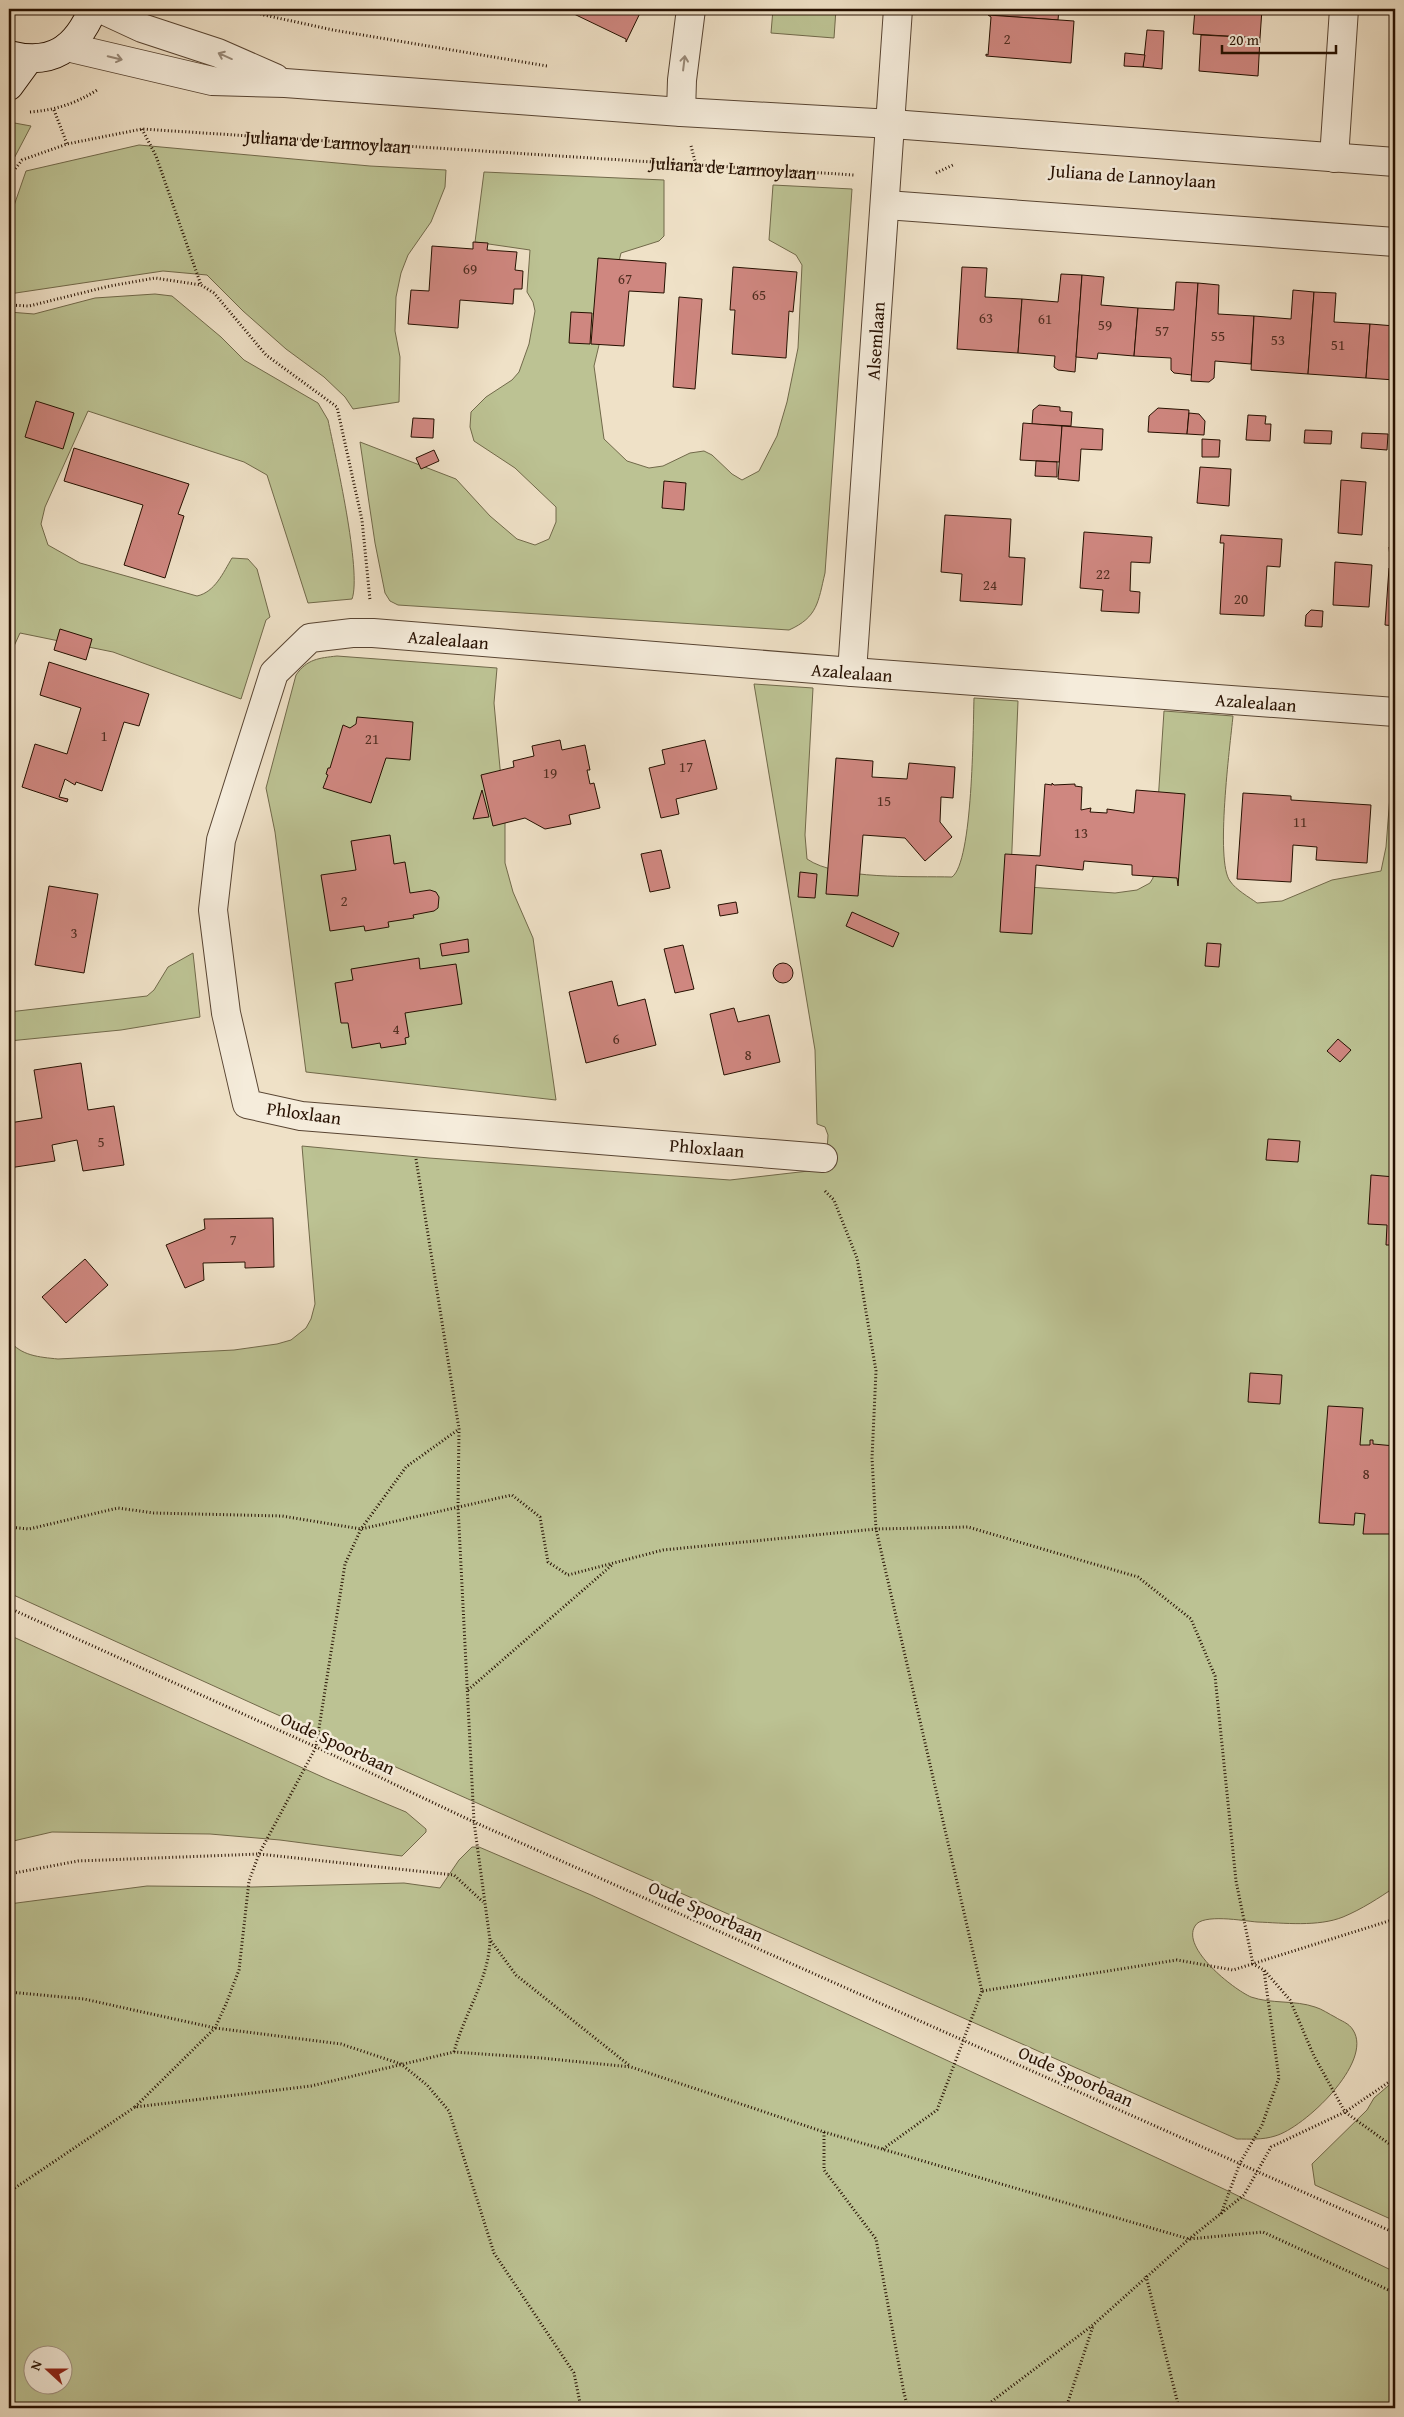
<svg xmlns="http://www.w3.org/2000/svg" width="1404" height="2417" font-family="'Gentium Book Plus',serif">
<style>
.green{fill:#bcc293;stroke:#71694a;fill-rule:evenodd}
.building{fill:#cf8780;stroke:#261000}
.lines{fill:none;stroke-linecap:round;stroke-linejoin:round}
.minor-casing{stroke:#584432;stroke-width:30}
.tertiary-casing{stroke:#584432;stroke-width:30}
.secondary-casing{stroke:#261000;stroke-width:30}
.path{stroke:#261000;stroke-width:3;stroke-dasharray:1 2.5;stroke-linecap:butt}
.minor{stroke:#f5ecdb;stroke-width:28}
.tertiary{stroke:#f5ecdb;stroke-width:28}
.secondary{stroke:#f5ecdb;stroke-width:28}
.oneway{stroke:#988978}
.labels{text-anchor:middle;dominant-baseline:central;stroke-width:5;stroke-linejoin:round;paint-order:stroke}
.number-label{font-size:15px;fill:#502e20}
.street-label{font-size:18px;fill:#261000;stroke:#f5ecdb}
</style>
<rect width="100%" height="100%" fill="#efe1c7"/>
<filter id="stains"><feTurbulence type="fractalNoise" baseFrequency=".004" numOctaves="4"/><feColorMatrix values="0 0 0 0 .2 0 0 0 0 .09 0 0 0 0 .02 0 0 0 .5 -.17"/></filter>
<radialGradient id="worn" r=".72"><stop offset=".6" stop-color="#630" stop-opacity="0"/><stop offset="1" stop-color="#630" stop-opacity=".3"/></radialGradient>
<g class="green">
<polygon points="773,9 836,9 834,38 771,33"/>
<polygon points="9,122 31,126 9,168"/>
<polygon points="139,145 370,166 446,170 445,187 431,222 408,255 401,273 396,297 395,331 400,357 399,402 353,409 345,397 324,377 286,349 243,311 207,275 163,271 9,294 9,220 26,171"/>
<path d="M484,172L664,180V236L659,241L621,253L594,366L604,439L627,461L649,468L663,466L690,453L704,451L712,455L732,474L742,480L759,471L777,436L787,402L798,348L802,265L796,255L769,240L773,185L852,189L825,573C818,602 818,617 789,630L398,605L390,601L385,593L375,543L360,442L456,479L490,516L517,539L535,545L549,539L556,522V507L515,468L474,441L470,427L471,412L486,397L512,380L519,372L529,344L535,311L533,302L527,292L530,250L475,242Z"/>
<path d="M155,294L172,296L221,337L244,360L318,403L328,420C335,454 362,572 352,599L308,603L267,475L244,462L88,411L45,507L41,524L48,545L80,563L197,596C215,592 223,573 232,558L248,559L257,569L270,617L266,620L241,699L113,652L20,633L9,657V312L34,314L95,298Z"/>
<path d="M337,656L497,668L494,703L505,822V863L513,892L533,938L556,1100L306,1072L275,832L266,788L296,675C307,659 319,658 337,656Z"/>
<path d="M754,684L813,688L805,835L807,859C837,880 915,876 952,877C973,862 973,729 974,698L1018,701L1011,873L1028,887L1115,893L1137,890L1150,883L1153,878L1164,711L1233,716C1230,746 1215,861 1230,881C1236,890 1249,897 1257,903L1282,901L1332,880L1381,871L1386,847L1395,732V1887C1379,1898 1362,1909 1343,1917C1318,1927 1284,1923 1257,1922C1244,1921 1202,1913 1195,1926C1181,1948 1233,1989 1251,1997C1271,2004 1295,2000 1315,2007C1322,2009 1329,2014 1335,2017C1341,2021 1349,2023 1353,2030C1374,2062 1304,2128 1275,2136C1263,2140 1249,2139 1237,2139L269,1711L9,1593V1340C21,1356 39,1357 58,1359L234,1350L277,1344L291,1340L306,1328L311,1319L315,1304L302,1146L429,1158L730,1180L826,1169L828,1135L825,1127L817,1124L815,1050Z"/>
<polygon points="193,953 200,1017 121,1030 9,1041 9,1012 147,996 154,990 168,967"/>
<polygon points="9,1635 327,1779 406,1812 426,1829 426,1832 402,1856 280,1840 210,1834 52,1832 9,1842"/>
<path d="M472,1847H479L591,1895L1226,2190L1395,2272V2408H9V1904L147,1886L252,1887L404,1883L440,1888L459,1860ZM32,2354H62V2384H32Z"/>
<polygon points="1395,2080 1395,2221 1315,2185 1312,2164 1367,2110 1374,2098"/>
</g>
<g class="building">
<polygon points="577,9 642,9 626,42 626,39 574,14"/>
<polygon points="991,9 1059,9 1058,20 988,15 991,15"/>
<polygon points="1195,9 1262,9 1260,38 1193,34"/>
<polygon points="988,15 1074,21 1071,63 986,56 986,54 988,55 991,17"/>
<polygon points="1147,30 1164,31 1162,69 1143,67"/>
<polygon points="1201,35 1260,38 1258,76 1199,71"/>
<polygon points="1125,53 1145,55 1143,67 1124,66"/>
<polygon points="473,242 488,243 487,250 517,252 515,270 523,271 522,289 514,289 513,304 460,300 458,328 408,324 411,290 429,291 432,246 473,249"/>
<polygon points="598,258 666,263 664,293 629,291 624,346 591,344"/>
<polygon points="733,267 797,272 793,312 789,311 786,358 732,354 735,310 730,310"/>
<polygon points="962,267 987,268 985,297 1022,299 1018,353 957,349"/>
<polygon points="1061,274 1082,275 1075,372 1058,370 1054,367 1055,356 1018,353 1022,299 1058,302"/>
<polygon points="1082,275 1104,277 1101,305 1138,308 1134,356 1098,353 1097,359 1076,357"/>
<polygon points="1176,282 1198,283 1192,375 1174,373 1171,370 1171,358 1134,356 1138,308 1174,310"/>
<polygon points="1198,283 1219,285 1218,314 1254,316 1251,364 1215,361 1214,378 1209,382 1191,381"/>
<polygon points="1293,290 1314,292 1308,374 1251,370 1254,316 1291,319"/>
<polygon points="1314,292 1336,293 1334,322 1370,324 1366,378 1308,374"/>
<polygon points="679,297 702,299 695,389 673,387"/>
<polygon points="571,312 592,313 590,344 569,343"/>
<polygon points="1370,324 1395,326 1395,380 1366,378"/>
<polygon points="36,401 74,413 63,449 25,437"/>
<polygon points="1039,405 1060,407 1060,411 1072,412 1071,426 1032,424 1033,410"/>
<polygon points="1158,408 1189,410 1187,434 1148,432 1149,416"/>
<polygon points="1189,413 1199,414 1205,421 1204,435 1187,434"/>
<polygon points="1248,415 1266,416 1265,424 1271,424 1270,441 1246,440"/>
<polygon points="413,418 434,419 433,438 411,437"/>
<polygon points="1023,423 1062,426 1060,462 1020,460"/>
<polygon points="1062,426 1103,429 1102,450 1081,449 1079,481 1058,479"/>
<polygon points="1305,430 1332,431 1331,444 1304,443"/>
<polygon points="1362,433 1388,434 1387,450 1361,448"/>
<polygon points="1202,439 1220,440 1219,457 1202,457"/>
<polygon points="74,448 189,484 178,514 184,516 165,578 124,565 143,505 64,481"/>
<polygon points="434,450 439,461 421,469 416,458"/>
<polygon points="1036,461 1057,462 1057,477 1035,476"/>
<polygon points="1200,467 1231,469 1229,506 1197,503"/>
<polygon points="1341,480 1366,482 1362,535 1338,533"/>
<polygon points="664,481 686,483 684,510 662,508"/>
<polygon points="945,515 1011,519 1009,557 1025,558 1022,605 960,601 962,574 941,572"/>
<polygon points="1084,532 1152,537 1150,563 1131,562 1130,591 1140,592 1139,613 1101,611 1103,590 1080,588"/>
<polygon points="1221,535 1282,539 1280,567 1267,566 1264,616 1220,614 1224,543 1220,543"/>
<polygon points="1395,546 1395,626 1385,625 1389,568 1391,568 1389,547"/>
<polygon points="1335,562 1372,565 1369,607 1333,605"/>
<polygon points="1311,610 1323,611 1322,627 1305,626 1306,615"/>
<polygon points="60,629 92,639 86,660 54,650"/>
<polygon points="49,662 149,694 139,726 124,722 102,791 76,782 75,785 65,779 59,797 68,799 67,802 22,787 35,744 67,754 81,708 40,695"/>
<polygon points="357,717 413,722 410,760 386,758 371,803 323,788 328,775 326,774 328,768 330,768 343,725 350,728 356,724"/>
<polygon points="560,740 562,750 585,745 590,770 587,770 590,784 594,783 600,808 569,815 571,824 545,829 525,818 493,826 481,775 514,767 513,761 534,756 532,746"/>
<polygon points="705,740 717,789 676,799 679,814 661,818 649,768 665,764 662,750"/>
<polygon points="836,758 873,761 872,777 907,779 909,763 955,767 953,798 941,797 940,822 952,837 925,861 905,838 863,835 858,896 826,894"/>
<polygon points="1052,783 1054,785 1075,784 1075,786 1082,787 1081,810 1091,808 1090,812 1107,813 1107,809 1134,813 1136,790 1185,794 1178,886 1177,878 1132,875 1132,865 1084,861 1083,870 1036,865 1032,934 1000,932 1005,854 1040,856 1045,784 1052,785"/>
<polygon points="482,790 489,817 473,819"/>
<polygon points="1243,793 1291,796 1291,800 1371,805 1367,863 1316,860 1317,847 1293,845 1291,882 1237,879"/>
<polygon points="390,835 394,864 405,862 410,893 430,890 436,892 439,897 438,908 434,911 413,915 414,918 388,922 389,927 365,931 364,926 330,931 321,875 356,870 351,841"/>
<polygon points="661,850 670,888 650,892 641,854"/>
<polygon points="800,872 817,874 815,898 798,897"/>
<polygon points="49,886 98,894 84,973 35,965"/>
<polygon points="736,902 738,913 720,916 718,905"/>
<polygon points="852,912 899,933 893,947 846,926"/>
<polygon points="468,939 469,952 442,956 440,944"/>
<polygon points="1207,943 1221,944 1219,967 1205,966"/>
<polygon points="683,945 694,989 675,993 664,949"/>
<polygon points="419,958 420,969 456,964 462,1004 405,1013 409,1037 405,1038 406,1044 381,1048 380,1043 352,1048 348,1023 341,1023 335,983 353,980 351,969"/>
<circle cx="783" cy="973" r="10"/>
<polygon points="612,981 618,1006 645,999 656,1045 586,1063 569,992"/>
<polygon points="734,1008 738,1022 769,1015 780,1062 724,1075 710,1014"/>
<polygon points="1338,1039 1351,1050 1340,1062 1327,1051"/>
<polygon points="81,1063 88,1110 114,1106 124,1165 83,1171 77,1140 52,1145 55,1161 9,1168 9,1123 42,1118 34,1070"/>
<polygon points="1268,1139 1300,1141 1298,1162 1266,1160"/>
<polygon points="1371,1175 1395,1177 1395,1245 1386,1245 1387,1225 1368,1224"/>
<polygon points="273,1218 274,1267 245,1268 245,1262 203,1263 204,1280 185,1288 166,1245 205,1229 204,1219"/>
<polygon points="85,1259 108,1285 66,1323 42,1297"/>
<polygon points="1250,1373 1282,1375 1280,1404 1248,1402"/>
<polygon points="1328,1406 1363,1408 1360,1445 1370,1445 1370,1440 1373,1440 1373,1444 1395,1446 1395,1534 1363,1534 1365,1514 1355,1513 1354,1525 1319,1523"/>
</g>
<g class="lines">
<defs>
<g id="minor">
<polyline points="681,112 682,80 691,9"/>
<polyline points="1334,158 1344,9"/>
<polyline points="886,205 1395,242"/>
<path id="s2" d="M852,672L898,9"/>
<path id="s3" d="M823,1158L301,1116L247,1104L226,1013L213,910L221,840L274,673L310,638L352,633H373L852,672L1395,712"/>
</g>
<g id="tertiary">
<polyline points="101,9 142,28 218,53 275,78"/>
<polyline points="67,47 212,81 285,83 681,112 892,124 1395,162"/>
</g>
<g id="secondary">
<path d="M9,55C52,66 76,49 93,9"/>
<polyline points="9,86 28,60"/>
</g>
</defs>
<use href="#minor" class="minor-casing"/>
<use href="#tertiary" class="tertiary-casing"/>
<use href="#secondary" class="secondary-casing"/>
<g class="path">
<polyline points="247,9 264,15 333,30 547,66"/>
<polyline points="54,110 67,144"/>
<path d="M30,112C55,110 75,104 97,90"/>
<polyline points="142,129 156,156 201,285"/>
<polyline points="691,146 696,165"/>
<polyline points="936,173 955,164"/>
<path id="s1" d="M9,177L22,160L67,144L142,129L854,175"/>
<polyline points="9,305 29,306 110,286 155,278 201,285 214,293 266,355 337,407 362,520 370,600"/>
<path d="M416,1159L459,1429L458,1507L474,1822L490,1940C489,1979 464,2014 454,2052"/>
<polyline points="825,1191 834,1200 857,1258 876,1371 872,1458 876,1529 982,1991 1177,1960 1233,1970 1395,1919"/>
<polyline points="9,1527 29,1529 118,1508 154,1513 282,1516 361,1529 512,1495 540,1517 548,1562 568,1575 663,1550 876,1529 968,1527 1138,1577 1191,1619 1215,1676 1236,1881 1253,1964 1264,1970 1290,2000 1314,2056 1345,2112 1395,2148"/>
<polyline points="9,1608 316,1747 474,1822 1395,2233"/>
<polyline points="468,1690 612,1565"/>
<polyline points="9,1874 78,1861 259,1854 454,1875 483,1902"/>
<polyline points="491,1941 516,1975 630,2066"/>
<polyline points="9,1992 84,1999 215,2028 341,2044 401,2064 427,2085 449,2111 494,2253 574,2373 581,2408"/>
<polyline points="135,2107 215,2028 226,2004 239,1970 249,1881 259,1854 316,1747 345,1564 361,1529 406,1467 459,1429"/>
<polyline points="824,2132 824,2170 876,2239 904,2393 908,2408"/>
<polyline points="883,2149 937,2110 982,1991"/>
<polyline points="9,2192 135,2107 311,2086 454,2052 541,2058 631,2067 824,2132 1189,2239 1263,2232 1395,2293"/>
<polyline points="1221,2214 1240,2163 1262,2125 1279,2078 1264,1971"/>
<polyline points="1146,2276 1179,2408"/>
<polyline points="983,2408 1093,2325 1189,2239 1244,2195 1271,2147 1345,2112 1395,2078"/>
<polyline points="1066,2408 1093,2326"/>
</g>
<use href="#minor" class="minor"/>
<use href="#tertiary" class="tertiary"/>
<use href="#secondary" class="secondary"/>
</g>
<defs><path id="oneway-shaft" d="M-6 0H5M1.5-3L5.5 0L1.5 3" fill="none" stroke-width="1.6" stroke-linecap="round" stroke-linejoin="round" transform="scale(1.25)"/></defs>
<g class="oneway">
<use href="#oneway-shaft" transform="translate(225 56) rotate(-156)"/>
<use href="#oneway-shaft" transform="translate(115 58) rotate(13)"/>
<use href="#oneway-shaft" transform="translate(684 63) rotate(-83)"/>
</g>
<g class="labels">
<g class="number-label">
<text x="1007" y="38">2</text>
<text x="470" y="268">69</text>
<text x="625" y="278">67</text>
<text x="759" y="294">65</text>
<text x="986" y="317">63</text>
<text x="1045" y="318">61</text>
<text x="1105" y="324">59</text>
<text x="1162" y="330">57</text>
<text x="1218" y="335">55</text>
<text x="1278" y="339">53</text>
<text x="1338" y="344">51</text>
<text x="1103" y="573">22</text>
<text x="990" y="584">24</text>
<text x="1241" y="598">20</text>
<text x="104" y="735">1</text>
<text x="372" y="738">21</text>
<text x="686" y="766">17</text>
<text x="550" y="772">19</text>
<text x="884" y="800">15</text>
<text x="1300" y="821">11</text>
<text x="1081" y="832">13</text>
<text x="344" y="900">2</text>
<text x="74" y="932">3</text>
<text x="396" y="1028">4</text>
<text x="616" y="1038">6</text>
<text x="748" y="1054">8</text>
<text x="101" y="1141">5</text>
<text x="233" y="1239">7</text>
<text x="1366" y="1473">8</text>
</g>
<g class="street-label">
<text stroke="none"><textPath href="#s1" startOffset="332">Juliana de Lannoylaan</textPath></text>
<text stroke="none"><textPath href="#s1" startOffset="738">Juliana de Lannoylaan</textPath></text>
<text transform="translate(1133 176) rotate(4)">Juliana de Lannoylaan</text>
<text stroke="none"><textPath href="#s2" startOffset="332">Alsemlaan</textPath></text>
<text stroke="none"><textPath href="#s3" startOffset="1211">Azalealaan</textPath></text>
<text stroke="none"><textPath href="#s3" startOffset="1616">Azalealaan</textPath></text>
<text stroke="none"><textPath href="#s3" startOffset="2021">Azalealaan</textPath></text>
<text transform="translate(304 1113) rotate(8)">Phloxlaan</text>
<text transform="translate(707 1148) rotate(5)">Phloxlaan</text>
<text transform="translate(338 1743) rotate(25)">Oude Spoorbaan</text>
<text transform="translate(706 1911) rotate(24)">Oude Spoorbaan</text>
<text transform="translate(1076 2076) rotate(24)">Oude Spoorbaan</text>
</g>
</g>
<rect width="1404" height="2417" fill="none" stroke="#efe1c7" stroke-width="30"/>
<rect x="10" y="10" width="1384" height="2397" fill="none" stroke="#261000" stroke-width="2.5"/>
<rect x="15" y="15" width="1374" height="2387" fill="none" stroke="#261000"/>
<g transform="translate(48 2370) rotate(291)"><circle r="24" fill="#f5ecdb" stroke="#a29483"/>
<path d="M0-4L9 19L0 12L-9 19Z" fill="#8f2418"/>
<text y="-8" font-size="14" font-weight="bold" text-anchor="middle" fill="#261000">N</text>
</g>
<path d="M1222 45v8h114v-8" fill="none" stroke="#261000" stroke-width="2.5"/>
<text x="1229" y="45" font-size="15" fill="#261000" stroke="#f5ecdb" stroke-width="4" paint-order="stroke">20 m</text>
<rect width="100%" height="100%" filter="url(#stains)"/>
<rect width="100%" height="100%" fill="url(#worn)"/>
</svg>
